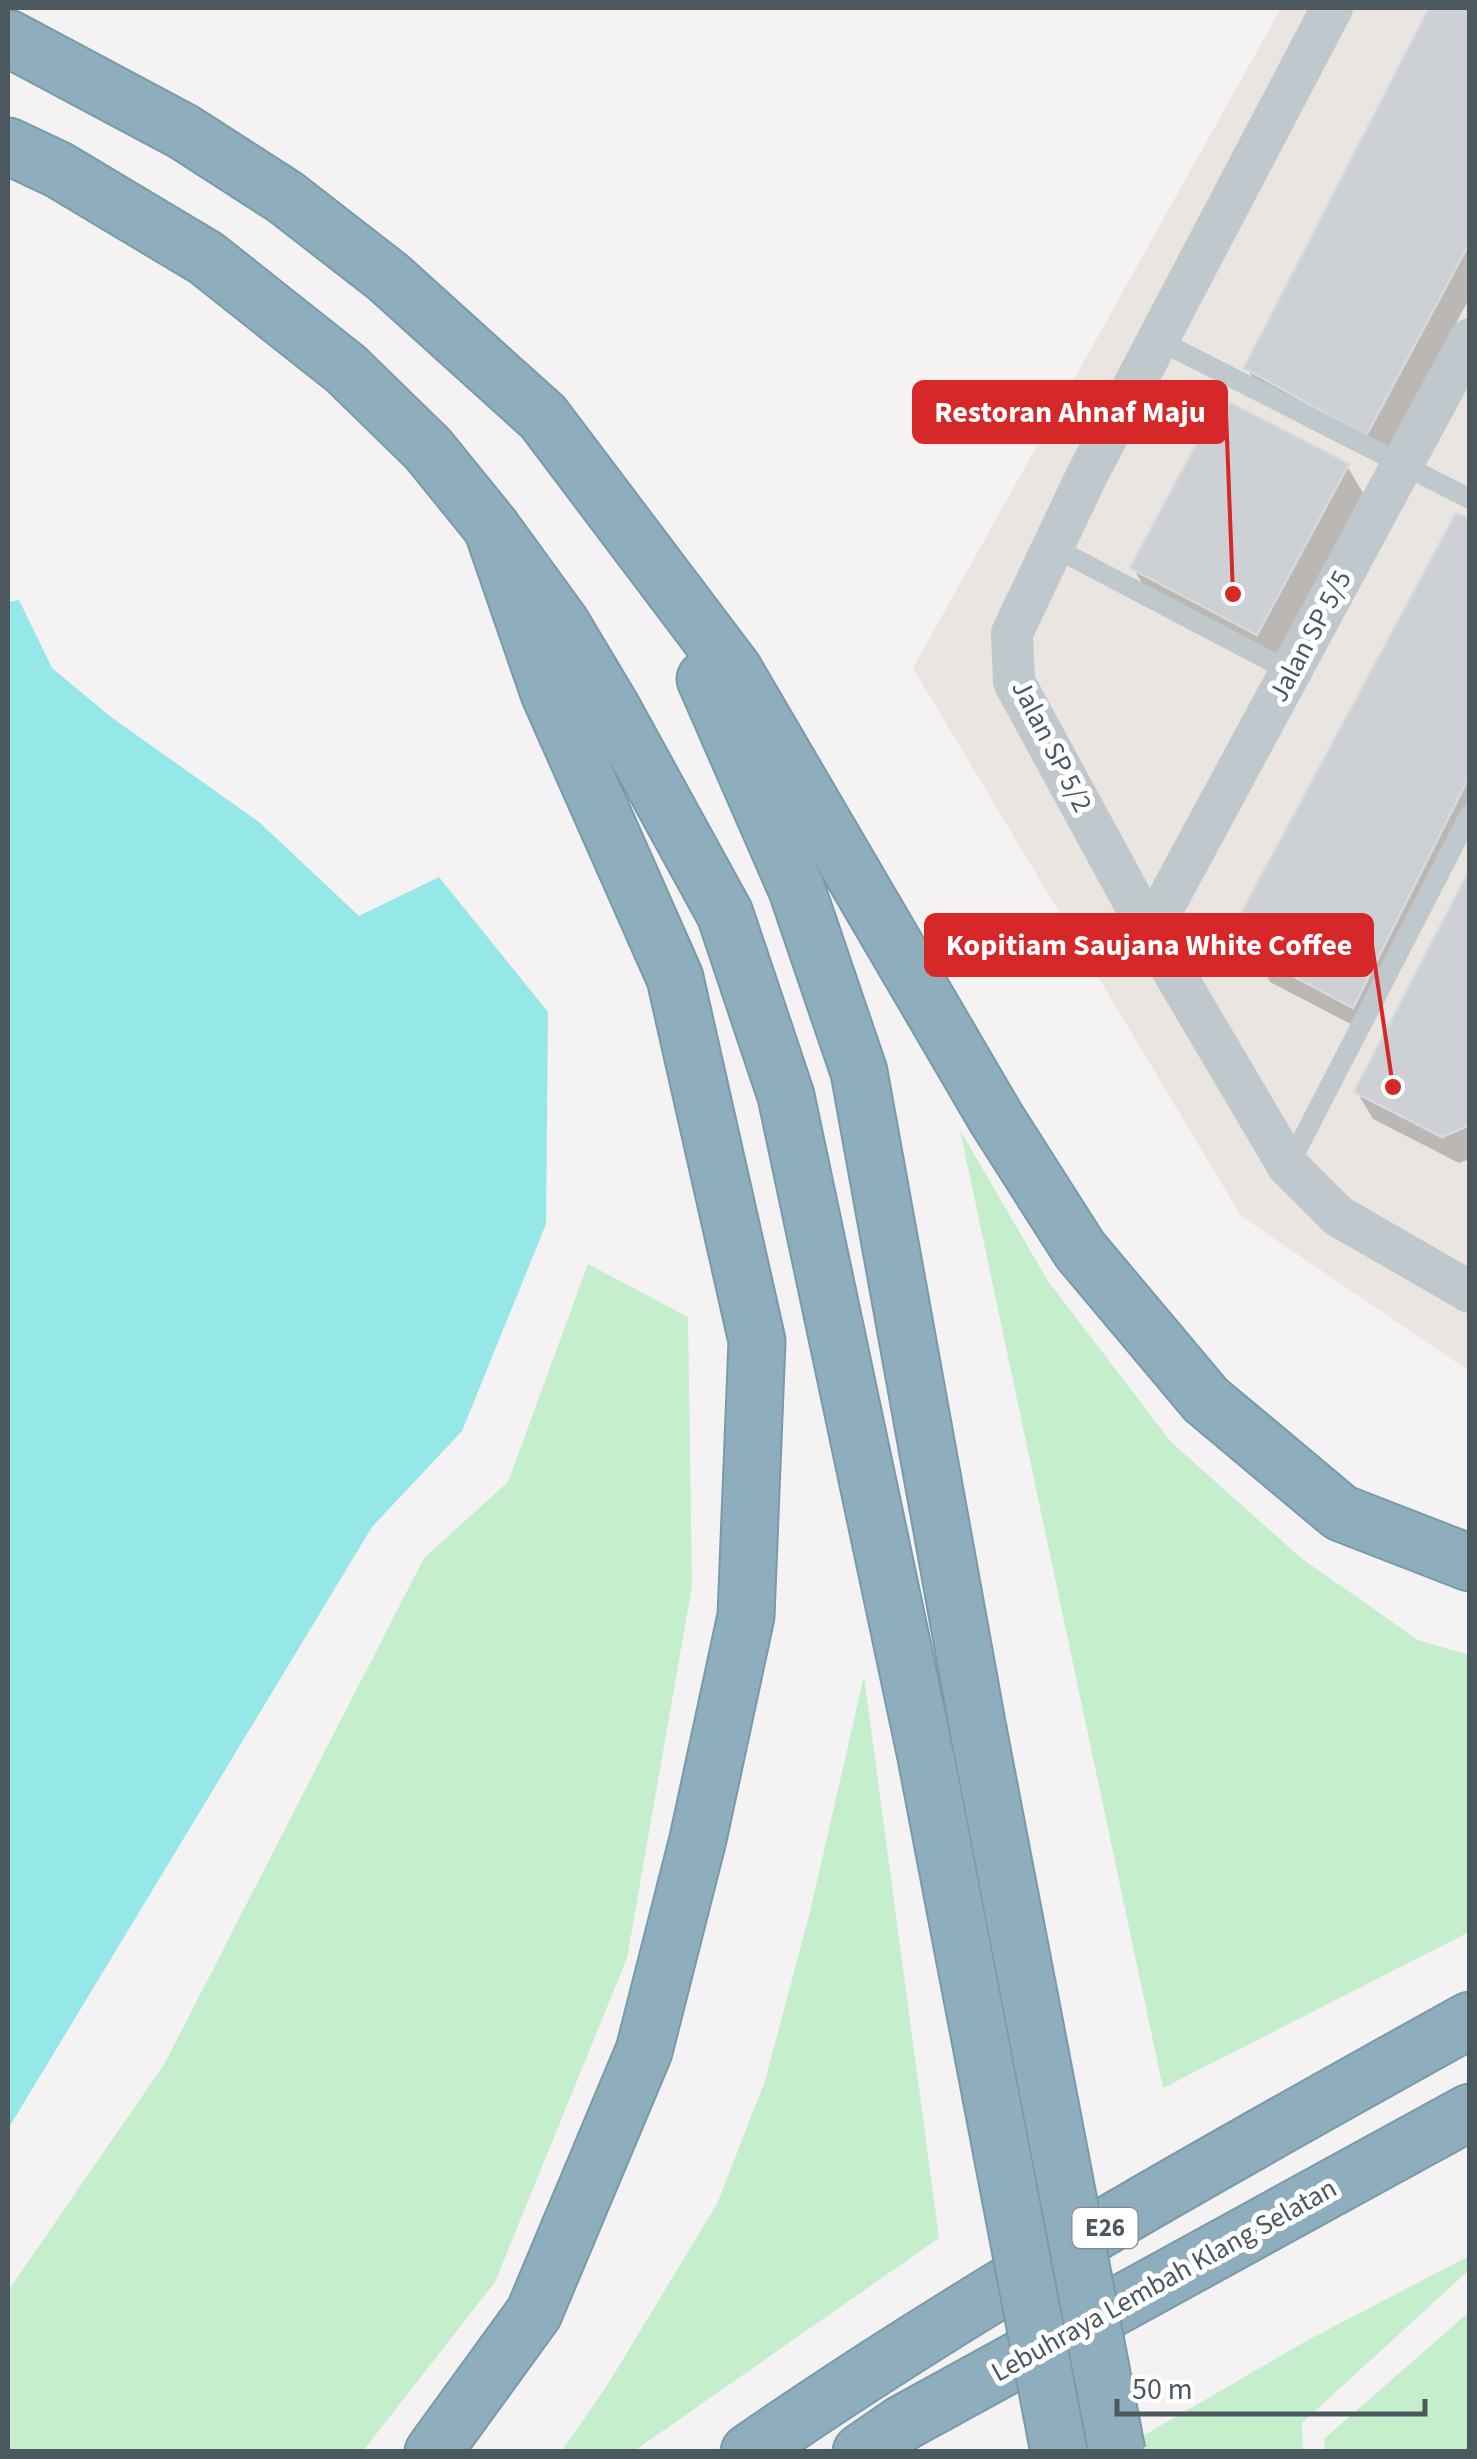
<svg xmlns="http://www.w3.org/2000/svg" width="1477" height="2459" font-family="'Source Sans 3',sans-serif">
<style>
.commercial{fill:#eae5e1}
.green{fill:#c5eecc}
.water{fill:#95e7e8}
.shadow{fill:#0003}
.building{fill:#cdd0d4;stroke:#d7dadd;stroke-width:2.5}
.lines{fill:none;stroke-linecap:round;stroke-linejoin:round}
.motorway-casing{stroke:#799aa9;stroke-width:59}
.service{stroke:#bfc9cd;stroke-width:20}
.minor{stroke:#bfc9cd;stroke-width:42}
.motorway{stroke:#8eaebd;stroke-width:55}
.motorway-bridge-casing{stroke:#799aa9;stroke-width:59;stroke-linecap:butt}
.motorway-bridge{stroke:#8eaebd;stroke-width:55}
.labels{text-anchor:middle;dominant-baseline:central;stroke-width:10;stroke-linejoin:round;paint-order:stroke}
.shield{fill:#fff;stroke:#818b8f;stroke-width:2.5}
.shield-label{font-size:25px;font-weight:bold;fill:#4b595f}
.street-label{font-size:28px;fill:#4b595f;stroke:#fff}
.leader{fill:none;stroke:#d62828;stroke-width:4}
.callout-dot{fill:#d62828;stroke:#fff;stroke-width:4}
.callout{fill:#d62828;stroke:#d62828;stroke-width:4}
.callout-label{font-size:30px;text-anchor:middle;font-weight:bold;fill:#fff}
</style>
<rect width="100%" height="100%" fill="#f4f2f3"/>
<polygon class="commercial" points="1281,8 1469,8 1469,1371 1241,1216 913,668"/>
<g class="green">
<polygon points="960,1130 1048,1281 1171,1442 1301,1558 1418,1640 1469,1655 1469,1932 1163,2088"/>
<polygon points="588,1264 688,1317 692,1586 627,1958 495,2282 363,2451 8,2451 8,2291 165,2063 424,1558 508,1482"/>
<polygon points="864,1676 939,2238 634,2451 562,2451 608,2384 717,2204 765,2081 810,1912"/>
<polygon points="1469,2256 1469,2270 1302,2423 1303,2451 1115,2452 1308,2340"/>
<polygon points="1469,2312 1469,2451 1325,2451 1324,2439"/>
</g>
<polygon class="water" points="19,600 52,668 111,717 259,822 359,916 439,877 548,1012 546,1224 462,1431 372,1527 8,2129 8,602"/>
<g class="shadow">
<polygon points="1431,8 1470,8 1470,297 1382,462 1263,395 1247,368"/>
<polygon points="1347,466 1363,493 1273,661 1149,595 1133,568"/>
<polygon points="1470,522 1470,832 1368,1033 1270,982 1254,953"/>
<polygon points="1470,875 1470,1159 1459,1163 1373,1119 1357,1092"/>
</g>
<g class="building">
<polygon points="1429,8 1470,8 1470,242 1366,436 1244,368"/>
<polygon points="1221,398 1349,464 1257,635 1130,568"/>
<polygon points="1456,513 1470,519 1470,775 1353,1008 1252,954 1238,919"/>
<polygon points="1470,869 1470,1125 1442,1137 1354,1092"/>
</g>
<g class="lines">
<defs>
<g id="motorway">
<polyline points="8,38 184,132 285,197 388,277 543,417 734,670 996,1118 1080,1250 1206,1400 1341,1513 1470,1563"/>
<polyline points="8,146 59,170 206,258 346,369 428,449 492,528 561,623 613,710 725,914 786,1096 926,1757"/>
<polyline points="705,679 797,890 859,1072 978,1729"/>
<polyline points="433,2452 534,2313 644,2051 698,1839 746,1616 757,1341 675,978 549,693 492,528"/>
<path d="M749,2452C980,2292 1225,2156 1470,2020"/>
<polyline points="861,2452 903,2423 1470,2112"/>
</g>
</defs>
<use href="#motorway" class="motorway-casing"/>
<g class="service">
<polyline points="1158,340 1470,499"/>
<polyline points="1053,547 1291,672"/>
<polyline points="1289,1165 1470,814"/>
</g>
<g class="minor">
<polyline points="1332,8 1087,475 1012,633 1014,682 1150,932 1288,1166 1338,1216 1470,1292"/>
<polyline points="1150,932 1470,339"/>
</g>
<use href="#motorway" class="motorway"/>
<defs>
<g id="motorway-bridge">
<polyline points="978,1729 1117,2452"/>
<polyline points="926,1757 1059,2452"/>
</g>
</defs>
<use href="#motorway-bridge" class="motorway-bridge-casing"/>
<use href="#motorway-bridge" class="motorway-bridge"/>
</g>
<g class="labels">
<rect class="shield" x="1072.5" y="2208" width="65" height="40" rx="8"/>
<g class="shield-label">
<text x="1105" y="2228">E26</text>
</g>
<g class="street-label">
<text transform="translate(1310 636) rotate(-62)">Jalan SP 5/5</text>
<text transform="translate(1052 746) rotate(63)">Jalan SP 5/2</text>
<text transform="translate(1164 2280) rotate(-29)">Lebuhraya Lembah Klang Selatan</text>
</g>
</g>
<path class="leader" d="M1233 594L1226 412M1393 1087L1372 945"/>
<g class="callout-dot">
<circle cx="1233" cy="594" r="10"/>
<circle cx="1393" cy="1087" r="10"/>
</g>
<g class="callout">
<rect x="914" y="382" width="312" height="60" rx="10"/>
<rect x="926" y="915" width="446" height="60" rx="10"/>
</g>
<g class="callout-label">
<text x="1070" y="422">Restoran Ahnaf Maju</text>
<text x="1149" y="955">Kopitiam Saujana White Coffee</text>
</g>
<rect width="1477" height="2459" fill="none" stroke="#4b595f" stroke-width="20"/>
<path d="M1117 2399v15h308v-15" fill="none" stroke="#4b595f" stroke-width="5"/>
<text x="1132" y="2399" font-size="30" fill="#4b595f" stroke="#ffffff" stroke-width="8" paint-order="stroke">50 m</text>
</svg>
